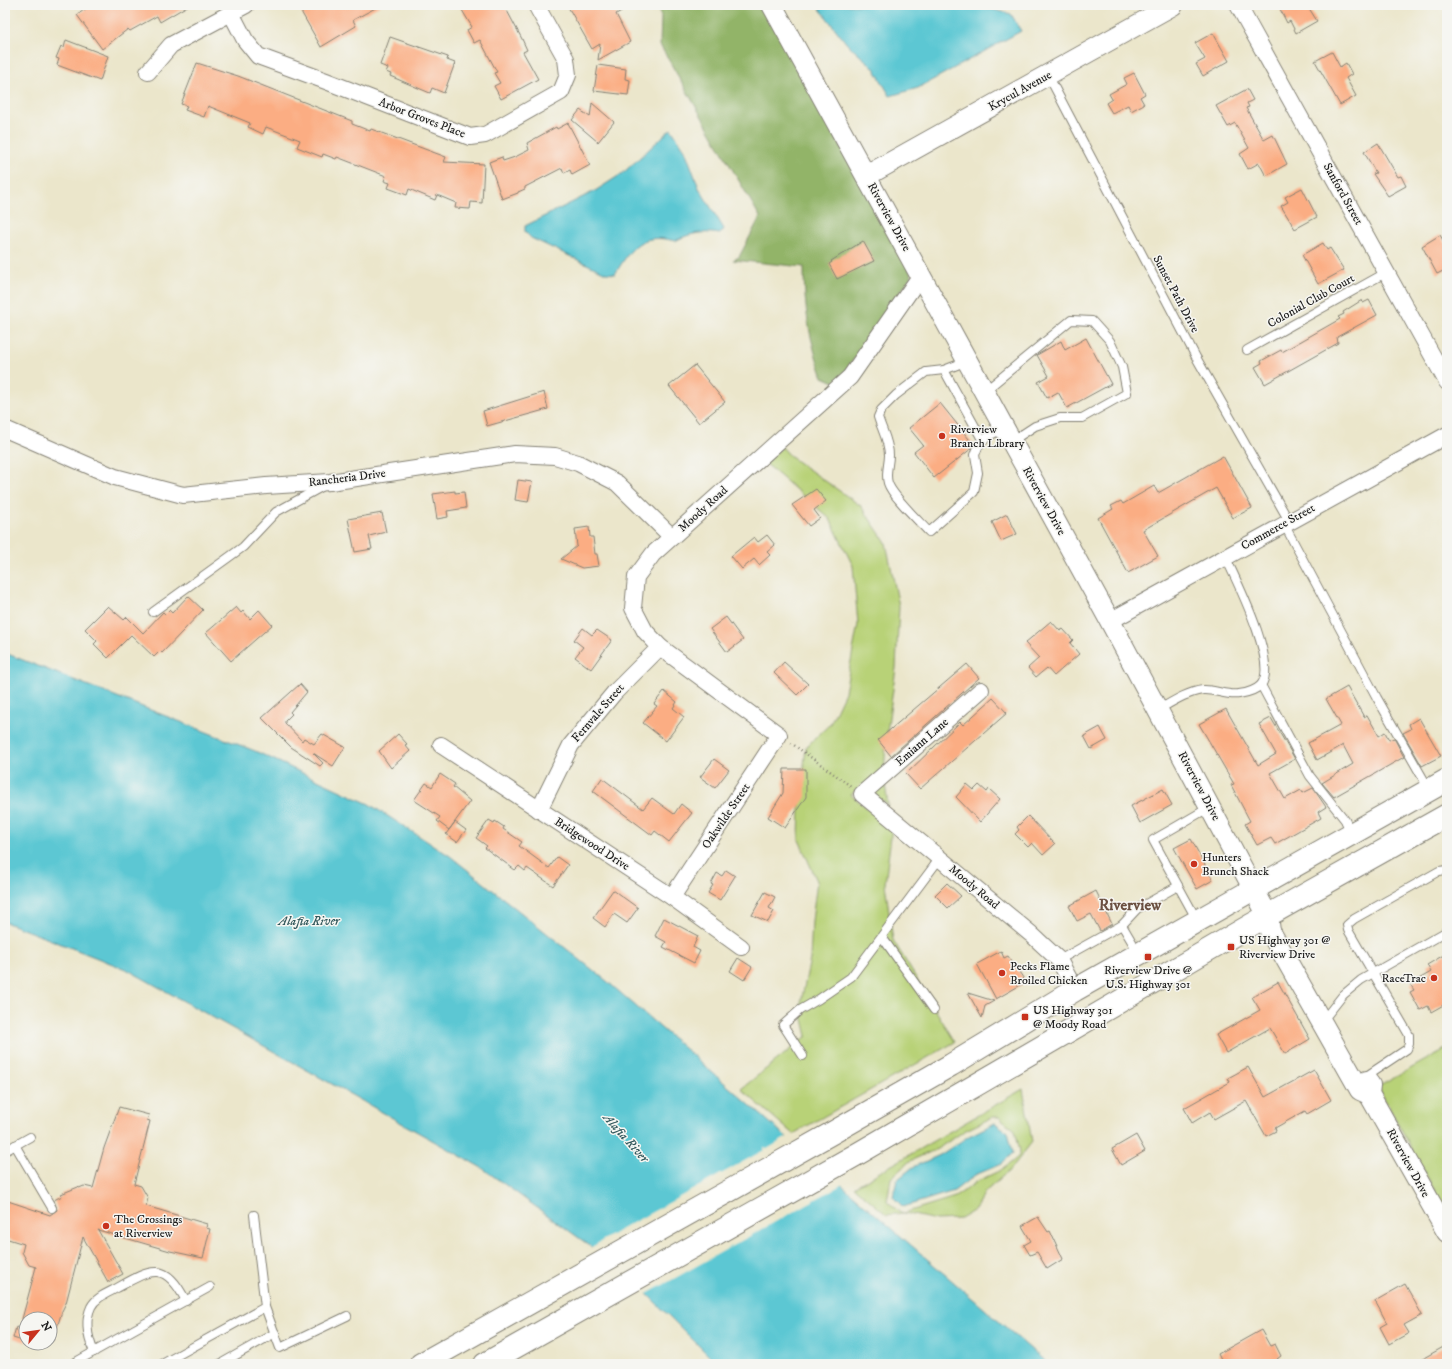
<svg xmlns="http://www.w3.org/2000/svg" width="1452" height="1369" font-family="'IM FELL DW Pica',serif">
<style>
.green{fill:#b8d277;stroke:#6a774a;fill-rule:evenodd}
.forest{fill:#92b468;stroke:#576842}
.water{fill:#5bc7d3;stroke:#3c7278}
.pier{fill:#ebe6cb}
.building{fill:#fbad83}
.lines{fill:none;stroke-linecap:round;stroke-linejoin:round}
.service-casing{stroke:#848174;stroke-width:10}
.minor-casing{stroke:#848174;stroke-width:18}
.tertiary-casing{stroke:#848174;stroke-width:22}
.primary-casing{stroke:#848174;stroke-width:24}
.path{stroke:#848174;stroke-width:2.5;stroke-dasharray:1 3;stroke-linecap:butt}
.service{stroke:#fff;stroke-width:8}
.minor{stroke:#fff;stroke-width:16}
.tertiary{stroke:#fff;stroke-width:20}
.primary{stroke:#fff;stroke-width:22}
.poi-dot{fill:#c8321e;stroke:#f6f6f2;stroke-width:1.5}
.labels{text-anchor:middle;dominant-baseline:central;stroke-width:3;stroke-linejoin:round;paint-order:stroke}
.street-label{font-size:12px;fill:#1c1c1c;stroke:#f6f6f2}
.poi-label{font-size:12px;fill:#1c1c1c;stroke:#f6f6f2;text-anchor:start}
.water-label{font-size:13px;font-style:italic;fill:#32585c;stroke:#f6f6f2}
.district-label{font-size:16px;font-weight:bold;fill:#6a4f40;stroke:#f6f6f2}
</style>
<rect width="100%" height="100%" fill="#f6f6f2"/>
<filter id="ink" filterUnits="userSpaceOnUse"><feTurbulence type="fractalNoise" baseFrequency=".025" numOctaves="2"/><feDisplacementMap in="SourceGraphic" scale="8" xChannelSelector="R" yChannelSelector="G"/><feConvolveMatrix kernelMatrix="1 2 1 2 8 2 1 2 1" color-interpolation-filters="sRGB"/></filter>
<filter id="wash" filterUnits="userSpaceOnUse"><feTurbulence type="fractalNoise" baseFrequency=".012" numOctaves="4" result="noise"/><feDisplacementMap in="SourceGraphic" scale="16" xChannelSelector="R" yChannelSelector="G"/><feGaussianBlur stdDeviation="0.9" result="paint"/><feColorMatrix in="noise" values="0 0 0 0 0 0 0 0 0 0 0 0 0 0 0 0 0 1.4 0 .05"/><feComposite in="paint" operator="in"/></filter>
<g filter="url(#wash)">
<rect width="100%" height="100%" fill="#ebe6cb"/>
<g class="green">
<polygon points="782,447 791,457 861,506 886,543 899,606 896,668 886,739 884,777 888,805 862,784 851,795 892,828 885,884 893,940 955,1042 793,1134 741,1089 807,1036 800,1007 810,959 812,921 817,881 799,840 800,802 806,747 830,724 845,692 858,624 853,566 830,519 765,463"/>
<polygon points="1447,1048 1447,1213 1378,1087"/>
<path d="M1023,1089L1032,1142L1011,1169L985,1192L975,1210L960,1219L936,1220L904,1213L887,1215L854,1187ZM993,1117H999L1015,1130L1020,1151L1018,1157L1003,1169L978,1181L955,1197L904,1213L898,1211L887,1201L891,1178L910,1161L937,1149L966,1130Z"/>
</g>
<path class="forest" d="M657,5H763L912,275L845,372L834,382L823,377C809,340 804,307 804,267L733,260L739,257L760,217L660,45L661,17Z"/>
<g class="water">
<polygon points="817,5 975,5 1011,14 1021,31 918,88 890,96 874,68 847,44"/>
<path d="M671,129L685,150L699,188L724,229L720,234C703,231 690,233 675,241C640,232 632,247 615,274L606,273L531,238L525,232V226L595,191L623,173Z"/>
<polygon points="5,653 255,751 369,804 450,856 608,982 1048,1364 717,1364 622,1269 482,1168 128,970 5,922"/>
<polygon points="995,1123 1008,1132 1013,1153 1001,1164 975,1175 954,1191 903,1207 893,1197 897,1180 913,1167 940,1155 969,1136"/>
</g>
<polygon class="pier" points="789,1136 843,1184 645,1295 621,1271 590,1248 618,1231 764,1150 764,1148 767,1149"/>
<g id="blocks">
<g class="building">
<polygon points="91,5 189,5 160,22 157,16 130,31 128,29 102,49 77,15"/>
<polygon points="305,5 381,5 353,20 356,26 321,47 299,8"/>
<polygon points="459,5 504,5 522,39 527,50 523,52 538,79 501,99 494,86 500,83 494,73 497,72 480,40 474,43 467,30 472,27"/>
<polygon points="567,5 632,5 616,14 630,42 598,60 600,44 592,49"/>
<polygon points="1278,5 1307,5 1317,21 1296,33 1290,21 1287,23"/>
<polygon points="1213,33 1229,61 1203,76 1196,64 1205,59 1195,43"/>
<polygon points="390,37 448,57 447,60 455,63 444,93 432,88 430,93 390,76 391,74 386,72 388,68 380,65"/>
<polygon points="66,40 108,56 100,81 57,65 59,59 56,58 61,46 64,48"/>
<polygon points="1332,52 1340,67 1346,63 1352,74 1346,78 1356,96 1340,105 1315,61"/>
<polygon points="197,63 238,76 352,121 352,124 370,131 371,129 446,157 444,162 484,164 482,203 471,202 470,209 455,208 456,203 437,195 435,200 409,189 407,195 388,188 390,183 384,181 386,176 337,157 336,159 323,154 322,157 297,147 300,140 266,127 263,134 248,127 250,123 208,106 204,117 185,110 187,106 181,104"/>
<polygon points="598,65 626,69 625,79 630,80 628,95 594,91"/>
<polygon points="1134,73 1145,94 1140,97 1144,104 1131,111 1128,105 1112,113 1106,103 1112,99 1109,94 1127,84 1124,78"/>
<polygon points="1247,89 1253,100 1247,103 1249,107 1246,108 1264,140 1273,135 1287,164 1266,176 1259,163 1248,169 1240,154 1249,148 1235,123 1228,127 1216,106"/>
<polygon points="592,103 614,122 598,142 572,120 580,110 590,117"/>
<polygon points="568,123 590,165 572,175 570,170 564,173 562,168 525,187 525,189 518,192 518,193 502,199 489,162 502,157 503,161 515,157 529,150 527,143 556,127 557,129"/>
<polygon points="1378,143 1398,177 1401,176 1406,186 1388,196 1373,174 1376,173 1364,152"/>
<polygon points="1302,188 1317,217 1295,229 1281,206 1288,202 1285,197"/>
<polygon points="1440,235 1447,247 1447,269 1437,274 1422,246"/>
<polygon points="863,241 874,261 837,279 829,264 832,262 831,261"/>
<polygon points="1323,243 1327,250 1330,248 1344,270 1318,284 1302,255"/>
<polygon points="1362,300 1363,303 1369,300 1377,315 1337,337 1338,343 1265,384 1255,367 1262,363 1261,361 1281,350 1282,352 1340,319 1338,317 1344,314 1343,312"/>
<polygon points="1086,338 1111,384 1067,408 1058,392 1047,398 1038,382 1049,376 1037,355 1061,341 1065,350"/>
<polygon points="695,365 725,402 699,423 669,386"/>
<polygon points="544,392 548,409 487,426 483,411"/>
<polygon points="940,403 973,444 972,448 934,478 914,452 923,445 909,428"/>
<polygon points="1223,456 1252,508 1233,518 1216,488 1143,530 1158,556 1128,573 1098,518 1113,509 1111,506 1121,501 1123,504 1154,486 1158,493"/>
<polygon points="518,480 532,482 528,502 515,500"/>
<polygon points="816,489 826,501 814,510 820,518 809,526 792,505"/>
<polygon points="455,491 455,493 464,492 466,508 447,511 448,517 437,519 433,494"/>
<polygon points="382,513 386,532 369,536 372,549 355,552 348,519"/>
<polygon points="1007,514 1017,534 1001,541 992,522"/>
<polygon points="589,527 590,537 593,537 595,554 597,554 599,566 582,568 561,559 577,546 575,529"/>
<polygon points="767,535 775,545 767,552 770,555 759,565 754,559 742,569 731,556 754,537 758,542"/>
<polygon points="188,596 203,610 162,653 160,651 154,657 131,635 108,658 94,644 97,641 85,629 108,606 124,620 127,617 143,633 163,612 165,614 169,610 172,613"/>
<polygon points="236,607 241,613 243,611 250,619 259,610 272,625 231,661 206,633"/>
<polygon points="726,617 743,640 727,652 710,629"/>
<polygon points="1051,621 1060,631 1063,629 1073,640 1070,643 1079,654 1054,676 1047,668 1036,677 1028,668 1039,658 1025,643"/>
<polygon points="583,628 592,635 597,630 612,640 591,669 575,657 583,647 574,640"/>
<polygon points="784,662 808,684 797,695 774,673"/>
<polygon points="967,664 979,678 891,756 878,740"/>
<polygon points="300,684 307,692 290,712 292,714 285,721 285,723 302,741 304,738 314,744 322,734 345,747 333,766 313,753 323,763 320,766 291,747 262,718"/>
<polygon points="1347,687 1364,717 1367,715 1379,736 1385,732 1389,740 1394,738 1404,757 1334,797 1322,783 1353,764 1343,745 1317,760 1308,743 1341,725 1326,699"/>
<polygon points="664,691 677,702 673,708 684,717 666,741 643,723 657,706 654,704"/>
<polygon points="993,698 1007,713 920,789 906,774 960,722 963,725"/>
<polygon points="1226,709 1258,765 1276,754 1259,724 1271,718 1295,759 1270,773 1285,799 1301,790 1303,793 1313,788 1326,807 1318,812 1321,818 1275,844 1271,838 1257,845 1245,824 1250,821 1231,785 1234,784 1199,724"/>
<polygon points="1419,718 1441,756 1422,766 1403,733 1411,729 1409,724"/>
<polygon points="1100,727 1107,740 1091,749 1084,736"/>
<polygon points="398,734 407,744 405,745 410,751 391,768 379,751"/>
<polygon points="714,759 729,770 715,788 700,777"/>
<polygon points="784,769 806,769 806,797 785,828 768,817 783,793"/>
<polygon points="440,774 455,784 453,787 470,801 449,830 437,821 440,817 414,800 426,783 432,787"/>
<polygon points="602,778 643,809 652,798 674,814 681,804 692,813 669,842 655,831 652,835 593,791"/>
<polygon points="967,784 974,790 979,785 987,792 989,789 1000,799 980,822 956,797"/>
<polygon points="1163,789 1172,805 1140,823 1131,806"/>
<polygon points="1028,816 1055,844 1043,855 1032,843 1028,847 1015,834 1019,830 1017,827"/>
<polygon points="489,820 494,823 495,821 504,827 503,829 522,842 519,846 549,868 557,857 568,865 553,886 527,868 525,871 519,866 515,870 485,848 487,846 476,838"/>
<polygon points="455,822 466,830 457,842 446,834"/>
<polygon points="1191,839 1213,880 1197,889 1174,848"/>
<polygon points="726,870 735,876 720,900 708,893 713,885 711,884 717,873 722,876"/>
<polygon points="947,883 961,896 948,908 935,895"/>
<polygon points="613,890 638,908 627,923 614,914 605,927 593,918"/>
<polygon points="1096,891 1112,924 1100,931 1091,914 1077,921 1069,906"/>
<polygon points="765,892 775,897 769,908 774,911 768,922 752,915"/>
<polygon points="664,918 698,936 693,947 700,951 694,963 663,947 666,942 655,936"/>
<polygon points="1001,951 1004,958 1008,956 1026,982 996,999 977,964"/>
<polygon points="1447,953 1447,1003 1431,1012 1428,1006 1420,1010 1410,992 1414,990 1410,984 1431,972 1427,965"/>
<polygon points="738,958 752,967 744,980 730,971"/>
<polygon points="1278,982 1310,1039 1285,1054 1270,1028 1226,1053 1216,1035 1260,1010 1252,997"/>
<polygon points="968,993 994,1001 985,1006 982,1018"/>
<polygon points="1248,1067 1265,1097 1314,1070 1331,1100 1307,1114 1305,1111 1275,1128 1276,1131 1266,1136 1246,1101 1214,1119 1210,1112 1192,1123 1184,1108 1230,1082 1228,1078"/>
<polygon points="119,1107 149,1115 147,1120 150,1121 134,1184 141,1186 148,1198 146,1206 207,1224 206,1228 210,1229 203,1258 170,1251 98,1230 123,1274 108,1282 83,1237 66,1303 62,1311 53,1341 50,1341 50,1319 22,1319 36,1267 29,1265 22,1252 24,1244 5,1238 5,1200 50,1215 57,1210 54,1200 62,1196 61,1194 78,1187 79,1188 84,1186 93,1188 104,1148"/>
<polygon points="1136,1135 1145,1151 1121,1165 1112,1149"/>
<polygon points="1038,1217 1048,1232 1050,1231 1063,1259 1047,1269 1037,1252 1030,1255 1024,1245 1031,1241 1022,1226"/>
<polygon points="1405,1284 1422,1315 1404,1325 1409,1333 1389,1344 1380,1327 1387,1323 1375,1301"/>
<polygon points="16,1327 26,1330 26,1342 13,1338"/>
<polygon points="1261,1330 1270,1346 1275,1344 1281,1356 1277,1359 1279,1364 1223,1364 1218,1354"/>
<polygon points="1447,1345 1447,1364 1413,1364"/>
</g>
</g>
</g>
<g filter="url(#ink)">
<use href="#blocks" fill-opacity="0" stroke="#848174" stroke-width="1"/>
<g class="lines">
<defs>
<g id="service">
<polyline points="1048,75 1197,359 1289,521"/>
<polyline points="1247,350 1387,272"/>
<path d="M967,361L944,370L926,372L896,395L881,410L878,417C882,430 889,442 889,455C889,465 885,473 888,483C892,496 919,521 929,532L974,492L978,473L975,455L978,447L987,437L1004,428"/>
<polyline points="944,370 983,441"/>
<polyline points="985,391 1071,320 1092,321 1110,341 1122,367 1127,393 1082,418 1060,418 1035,426 1012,441"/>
<polyline points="1284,524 1377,698 1429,789"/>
<polyline points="153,612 243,547 276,512 325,485"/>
<polyline points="1261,685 1310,776 1345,820 1351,833"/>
<path d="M1158,710C1172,702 1187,692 1203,690C1214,689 1227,696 1239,694C1246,693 1255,691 1261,685C1279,664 1236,580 1225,556"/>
<polyline points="1197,920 1153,840 1210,807"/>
<polyline points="1122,925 1139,954"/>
<polyline points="882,937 934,1010"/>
<polyline points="1059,960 1122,925 1137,909 1178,886"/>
<polyline points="1328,1014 1343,995 1361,980 1447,931"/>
<polyline points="803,1056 783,1025 800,1010 819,999 851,977 940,858"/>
<polyline points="1365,1077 1407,1049 1409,1044 1409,1035 1348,930 1347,925 1354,919 1439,871 1447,870"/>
<polyline points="15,1145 52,1208"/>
<polyline points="5,1151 30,1137"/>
<polyline points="265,1307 280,1348 347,1316"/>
<path d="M94,1352C88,1338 84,1322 91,1307C96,1297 108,1293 117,1288C151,1269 165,1260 186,1301"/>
<polyline points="72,1364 210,1287"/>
<polyline points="162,1364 265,1307 254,1215"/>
<polyline points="220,1364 275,1333"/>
</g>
<g id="minor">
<polyline points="1238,5 1447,382"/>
<polyline points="231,13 245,40 258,56 326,81 470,137 485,135 561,92 568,75 566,59 536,5"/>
<polyline points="148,72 171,45 246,5"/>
<polyline points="5,429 115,477 183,495 266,486 330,482 515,454 555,456 578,463 617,483 672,537"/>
<polyline points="1110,621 1447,435"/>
<polyline points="981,690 862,794 1031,934 1059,960 1075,990"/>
<polyline points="441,745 672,897 741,947"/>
<polyline points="539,810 571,745 614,693 660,647"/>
<polyline points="672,897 779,735 660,647 645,631 633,608 636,577 653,554 850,377 921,275"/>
</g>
<g id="tertiary">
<polyline points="772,5 1110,621 1268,916 1270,931 1360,1090 1369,1094"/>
<polyline points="866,176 1173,5"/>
<polyline points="1367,1081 1370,1085 1369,1094 1447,1232"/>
</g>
<g id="primary">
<polyline points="421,1364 832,1133 951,1065 1075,990 1447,780"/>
<polyline points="485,1364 854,1156 1251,925 1447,815"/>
</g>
</defs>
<use href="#service" class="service-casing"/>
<use href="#minor" class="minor-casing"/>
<use href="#tertiary" class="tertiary-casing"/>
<use href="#primary" class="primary-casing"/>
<polyline class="path" points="791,743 852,787"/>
<use href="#service" class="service"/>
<use href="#minor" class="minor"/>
<use href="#tertiary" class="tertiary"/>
<use href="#primary" class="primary"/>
</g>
</g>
<g class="poi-dot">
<circle cx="942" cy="436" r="4"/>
<circle cx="1194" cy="864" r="4"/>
<rect x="1227" y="943" width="8" height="8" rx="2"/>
<rect x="1144" y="953" width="8" height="8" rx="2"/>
<circle cx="1002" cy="973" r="4"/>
<circle cx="1434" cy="978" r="4"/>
<rect x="1021" y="1013" width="8" height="8" rx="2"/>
<circle cx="106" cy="1226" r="4"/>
</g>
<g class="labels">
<g class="street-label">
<text transform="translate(1020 91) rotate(-29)">Krycul Avenue</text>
<text transform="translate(422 118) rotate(21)">Arbor Groves Place</text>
<text transform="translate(1343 194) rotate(61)">Sanford Street</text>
<text transform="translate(889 217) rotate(61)">Riverview Drive</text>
<text transform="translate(1176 294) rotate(62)">Sunset Path Drive</text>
<text transform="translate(1311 301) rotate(-29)">Colonial Club Court</text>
<text transform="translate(347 478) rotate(-7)">Rancheria Drive</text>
<text transform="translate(1044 501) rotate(61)">Riverview Drive</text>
<text transform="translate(703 509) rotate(-42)">Moody Road</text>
<text transform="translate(1278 527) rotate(-29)">Commerce Street</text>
<text transform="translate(598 713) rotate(-49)">Fernvale Street</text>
<text transform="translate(922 742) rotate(-41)">Emiann Lane</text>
<text transform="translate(1199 786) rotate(62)">Riverview Drive</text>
<text transform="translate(726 816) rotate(-56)">Oakwilde Street</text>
<text transform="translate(592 844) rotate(33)">Bridgewood Drive</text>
<text transform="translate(974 887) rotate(40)">Moody Road</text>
<text transform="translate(1408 1163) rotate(61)">Riverview Drive</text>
</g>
<g class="poi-label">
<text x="950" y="429">Riverview<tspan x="950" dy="14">Branch Library</tspan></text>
<text x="1202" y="857">Hunters<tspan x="1202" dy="14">Brunch Shack</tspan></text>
<text x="1239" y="940">US Highway 301 @<tspan x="1239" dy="14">Riverview Drive</tspan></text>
<text x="1010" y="966">Pecks Flame<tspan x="1010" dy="14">Broiled Chicken</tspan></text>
<text x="1148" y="970" text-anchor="middle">Riverview Drive @<tspan x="1148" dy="14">U.S. Highway 301</tspan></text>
<text x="1426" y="978" text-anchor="end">RaceTrac</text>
<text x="1033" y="1010">US Highway 301<tspan x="1033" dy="14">@ Moody Road</tspan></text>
<text x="114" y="1219">The Crossings<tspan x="114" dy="14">at Riverview</tspan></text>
</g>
<g class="water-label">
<text x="309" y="921">Alafia River</text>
<text transform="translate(626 1138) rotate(48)">Alafia River</text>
</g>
<g class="district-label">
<text x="1130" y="905">Riverview</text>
</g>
</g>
<rect width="1452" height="1369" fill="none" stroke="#f6f6f2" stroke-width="20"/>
<g transform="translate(38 1331) rotate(61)"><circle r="19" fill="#f6f6f2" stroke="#9f9f9c"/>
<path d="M0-3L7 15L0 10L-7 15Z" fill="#c8321e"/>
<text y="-6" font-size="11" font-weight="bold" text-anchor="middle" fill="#1c1c1c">N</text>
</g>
</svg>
